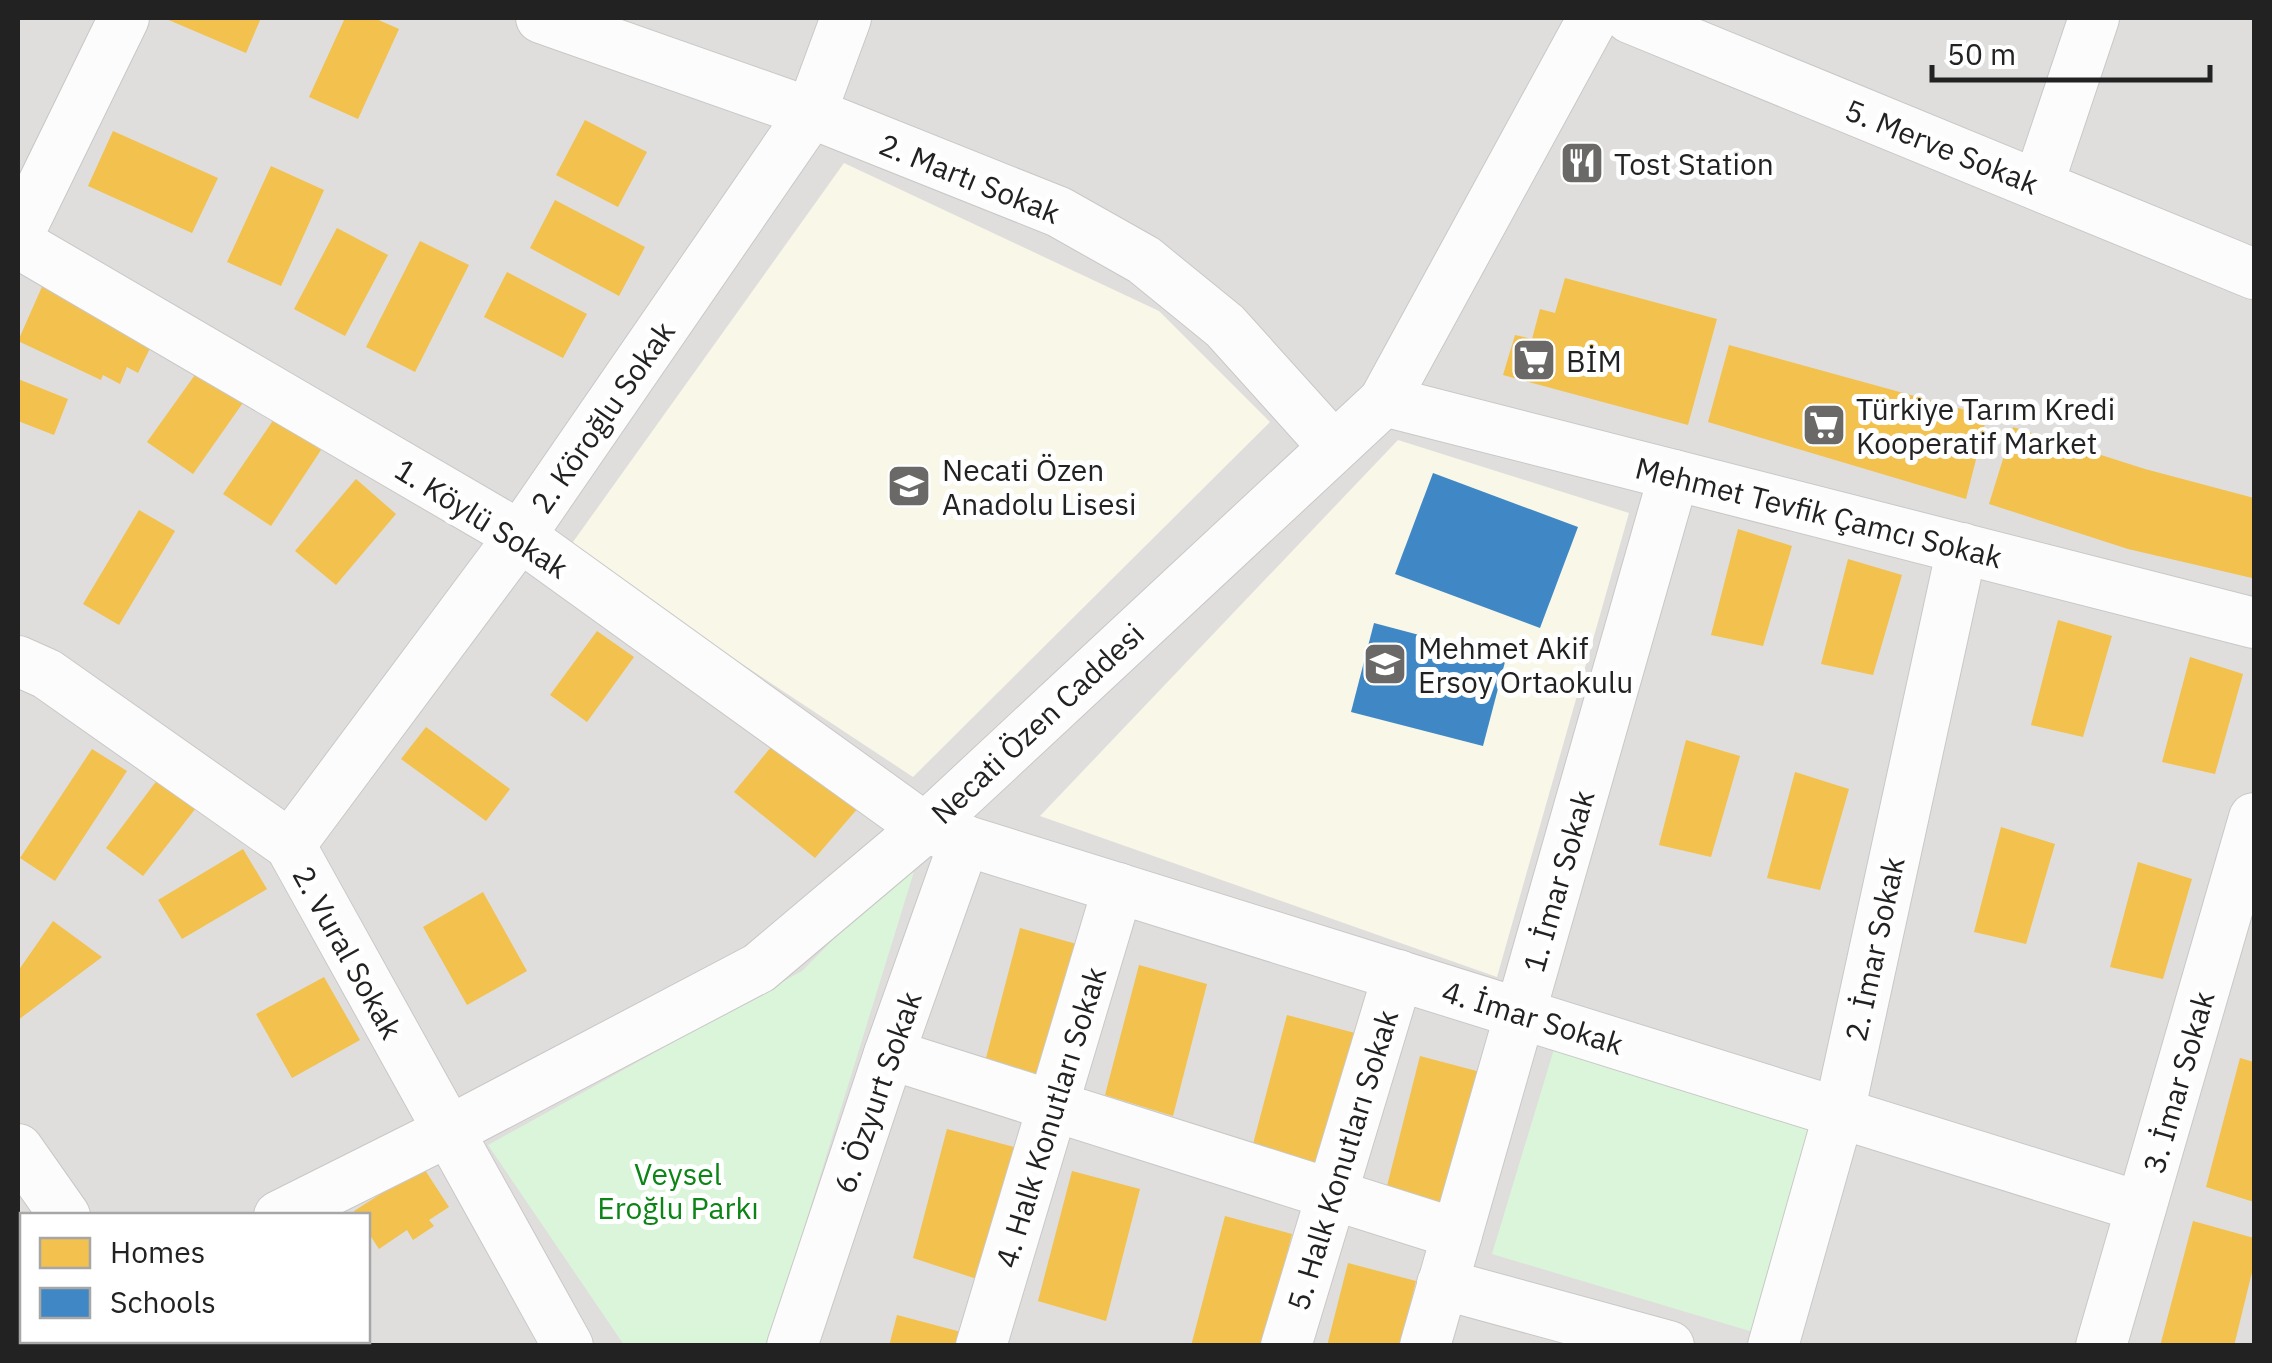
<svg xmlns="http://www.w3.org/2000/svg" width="2272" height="1363" font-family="'IBM Plex Sans',sans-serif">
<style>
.residential{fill:#dfdedc;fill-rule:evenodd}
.education{fill:#f8f7e8}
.park{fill:#daf5da}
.homes{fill:#f2c14e}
.schools{fill:#3f88c5}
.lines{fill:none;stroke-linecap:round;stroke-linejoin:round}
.minor-casing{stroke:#c9c8c7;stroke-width:52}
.minor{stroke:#fdfcfc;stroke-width:50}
.labels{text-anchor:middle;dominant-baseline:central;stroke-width:10;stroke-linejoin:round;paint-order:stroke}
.street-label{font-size:30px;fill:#222;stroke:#fff}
.poi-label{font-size:30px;fill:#222;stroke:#fff;text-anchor:start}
.park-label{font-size:30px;fill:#0c8416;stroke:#fff}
</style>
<rect width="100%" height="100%" fill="#f0eeeb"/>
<path class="residential" d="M18,18H2254V1345H18ZM22,1216H368V1340H22Z"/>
<g class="education">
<polygon points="844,163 1159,311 1270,422 913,777 568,549"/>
<polygon points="1398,440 1629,513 1497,977 1040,816"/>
</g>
<g class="park">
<polygon points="920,852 768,1345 624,1345 488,1145 802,971"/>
<polygon points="1554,1049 1815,1128 1753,1332 1492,1254"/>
</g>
<g class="homes">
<polygon points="164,18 261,18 246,53"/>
<polygon points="345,18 374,18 399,29 358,119 309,97"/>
<polygon points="585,120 647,152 618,207 556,175"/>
<polygon points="113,131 218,178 192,233 88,186"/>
<polygon points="271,166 324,190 281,286 227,262"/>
<polygon points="555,200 645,247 619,296 530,248"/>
<polygon points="337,228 388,255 345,336 294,309"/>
<polygon points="420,241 469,265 415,372 366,347"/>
<polygon points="507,272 587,314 563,358 484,317"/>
<polygon points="1565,278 1717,319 1688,425 1503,375 1515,335 1532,339 1540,309 1555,313"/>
<polygon points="45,280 154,340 138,373 127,367 120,384 103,375 101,380 18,341"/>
<polygon points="1729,345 1987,416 1966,499 1708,422"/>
<polygon points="202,365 247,397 193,474 147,442"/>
<polygon points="18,379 68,399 54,435 18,421"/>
<polygon points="274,419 321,450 271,526 223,494"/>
<polygon points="2013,427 2145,469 2254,498 2252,578 2128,549 1989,504"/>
<polygon points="356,479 396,514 336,585 295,551"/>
<polygon points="139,510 175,531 119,625 83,604"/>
<polygon points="1738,529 1792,546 1763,646 1711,635"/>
<polygon points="1848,559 1902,575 1873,675 1821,664"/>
<polygon points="2058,620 2112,636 2083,737 2031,725"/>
<polygon points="597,631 634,657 587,722 550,695"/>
<polygon points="2190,657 2243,674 2215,774 2162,762"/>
<polygon points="426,727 510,789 486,821 401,759"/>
<polygon points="1686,740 1740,756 1711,857 1659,845"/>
<polygon points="776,741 858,808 815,858 734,792"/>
<polygon points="92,749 127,771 55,881 20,858"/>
<polygon points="1795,772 1849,789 1820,890 1767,878"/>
<polygon points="161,775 199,804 143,876 106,848"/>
<polygon points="2001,827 2055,844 2026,944 1974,932"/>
<polygon points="243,849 267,889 182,939 158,900"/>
<polygon points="2138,862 2192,879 2163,979 2110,967"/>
<polygon points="483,892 527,971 467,1005 423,927"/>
<polygon points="53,921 102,957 18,1020 18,971"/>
<polygon points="1020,928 1087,947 1053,1079 986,1058"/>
<polygon points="1139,965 1207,984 1173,1116 1105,1095"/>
<polygon points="324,977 360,1040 292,1078 256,1014"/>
<polygon points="1287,1015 1355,1033 1321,1165 1253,1144"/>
<polygon points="1420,1056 1488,1074 1454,1207 1387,1186"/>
<polygon points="2240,1058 2254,1062 2254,1202 2206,1187"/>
<polygon points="947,1129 1014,1147 980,1280 913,1258"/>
<polygon points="423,1167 449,1207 429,1220 434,1226 413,1240 407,1230 379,1249 368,1232 368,1216 357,1216 354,1211"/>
<polygon points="1072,1171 1140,1189 1106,1321 1038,1301"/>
<polygon points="1225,1216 1292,1234 1263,1346 1191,1346"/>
<polygon points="2193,1221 2254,1238 2254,1264 2234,1346 2160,1346"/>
<polygon points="1348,1263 1416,1281 1400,1346 1327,1346"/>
<polygon points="897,1315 965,1333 962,1346 889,1346"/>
<polygon points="22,1328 22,1340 83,1340 87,1346 18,1346 18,1332"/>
</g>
<g class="schools">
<polygon points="1433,473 1578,527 1540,628 1395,574"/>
<polygon points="1374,623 1506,658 1483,746 1351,712"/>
</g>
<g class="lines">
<defs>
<g id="minor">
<polyline points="541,18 811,113 1059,212 1144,260 1225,326 1333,446"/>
<polyline points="1630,18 2254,274"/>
<polyline points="2038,185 2094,18"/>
<polyline points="18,235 124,18"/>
<polyline points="18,243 520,536 925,828 2141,1207"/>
<polyline points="1384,401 2254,623"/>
<polyline points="18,661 47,674 290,845 568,1346"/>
<polyline points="290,845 520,536 811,113 846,18"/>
<polyline points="889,1054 1457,1234"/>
<polyline points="18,1149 65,1216"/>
<polyline points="279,1216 447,1132 759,968 925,828 1384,401 1593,18"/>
<polyline points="1442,1284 1669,1346"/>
<polyline points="154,1340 157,1346"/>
<polyline points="792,1346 889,1054 965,840"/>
<polyline points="981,1346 1118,888"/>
<polyline points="1286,1346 1398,975"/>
<polyline points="1425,1346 1674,475"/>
<polyline points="1773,1346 1839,1113 1962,548"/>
<polyline points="2101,1346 2254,818"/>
</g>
</defs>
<use href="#minor" class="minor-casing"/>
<use href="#minor" class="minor"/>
</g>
<defs>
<symbol id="restaurant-square" viewBox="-11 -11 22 22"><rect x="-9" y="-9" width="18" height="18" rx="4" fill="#6a6968" stroke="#fff"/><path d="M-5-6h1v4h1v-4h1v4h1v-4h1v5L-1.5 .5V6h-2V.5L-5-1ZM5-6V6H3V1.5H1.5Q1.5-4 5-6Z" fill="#fff"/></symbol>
<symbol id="supermarket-square" viewBox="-11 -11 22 22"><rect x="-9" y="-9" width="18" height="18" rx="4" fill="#6a6968" stroke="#fff"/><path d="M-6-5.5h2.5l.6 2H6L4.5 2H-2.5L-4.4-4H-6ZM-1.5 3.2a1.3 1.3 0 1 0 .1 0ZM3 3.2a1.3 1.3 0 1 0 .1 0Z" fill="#fff"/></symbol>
<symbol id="school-square" viewBox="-11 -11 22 22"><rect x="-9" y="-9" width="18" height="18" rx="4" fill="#6a6968" stroke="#fff"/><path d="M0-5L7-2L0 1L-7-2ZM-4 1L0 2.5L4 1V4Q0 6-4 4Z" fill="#fff"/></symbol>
</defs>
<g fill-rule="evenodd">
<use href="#restaurant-square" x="1557" y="138" width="50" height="50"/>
<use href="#supermarket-square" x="1509" y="335" width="50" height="50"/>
<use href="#supermarket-square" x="1799" y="400" width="50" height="50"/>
<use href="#school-square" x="884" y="461" width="50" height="50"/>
<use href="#school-square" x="1360" y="639" width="50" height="50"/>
</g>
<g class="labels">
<g class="street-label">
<text transform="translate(1942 146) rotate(22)">5. Merve Sokak</text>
<text transform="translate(970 178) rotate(22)">2. Martı Sokak</text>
<text transform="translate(602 417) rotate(-55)">2. Köroğlu Sokak</text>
<text transform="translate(1819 512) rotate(14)">Mehmet Tevfik Çamcı Sokak</text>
<text transform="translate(482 518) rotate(32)">1. Köylü Sokak</text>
<text transform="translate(1037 723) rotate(-43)">Necati Özen Caddesi</text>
<text transform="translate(1558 881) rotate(-74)">1. İmar Sokak</text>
<text transform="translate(1874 949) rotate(-78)">2. İmar Sokak</text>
<text transform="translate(348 952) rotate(61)">2. Vural Sokak</text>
<text transform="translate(1533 1017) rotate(17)">4. İmar Sokak</text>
<text transform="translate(2178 1082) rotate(-74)">3. İmar Sokak</text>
<text transform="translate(877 1092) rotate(-71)">6. Özyurt Sokak</text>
<text transform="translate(1050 1117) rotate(-73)">4. Halk Konutları Sokak</text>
<text transform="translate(1342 1160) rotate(-73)">5. Halk Konutları Sokak</text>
</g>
<g class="poi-label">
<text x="1614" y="163">Tost Station</text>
<text x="1566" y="360">BİM</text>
<text x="1856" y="408">Türkiye Tarım Kredi<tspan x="1856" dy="34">Kooperatif Market</tspan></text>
<text x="942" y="469">Necati Özen<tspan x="942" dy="34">Anadolu Lisesi</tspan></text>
<text x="1418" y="647">Mehmet Akif<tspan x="1418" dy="34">Ersoy Ortaokulu</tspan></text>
</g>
<g class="park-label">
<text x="678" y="1173">Veysel<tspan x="678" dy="34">Eroğlu Parkı</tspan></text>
</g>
</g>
<rect width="2272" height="1363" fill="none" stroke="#222222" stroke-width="40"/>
<rect x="20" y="1213" width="350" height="130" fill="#ffffff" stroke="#a7a7a7" stroke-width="2.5"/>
<rect x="40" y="1238" width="50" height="30" fill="#f2c14e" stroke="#a7a7a7" stroke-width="2.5"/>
<text x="110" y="1263" font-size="30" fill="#222222">Homes</text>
<rect x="40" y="1288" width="50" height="30" fill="#3f88c5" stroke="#a7a7a7" stroke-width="2.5"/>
<text x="110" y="1313" font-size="30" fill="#222222">Schools</text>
<path d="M1932 65v15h278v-15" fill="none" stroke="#222222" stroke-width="5"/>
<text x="1947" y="65" font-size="30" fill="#222222" stroke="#ffffff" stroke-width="8" paint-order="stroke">50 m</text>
</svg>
